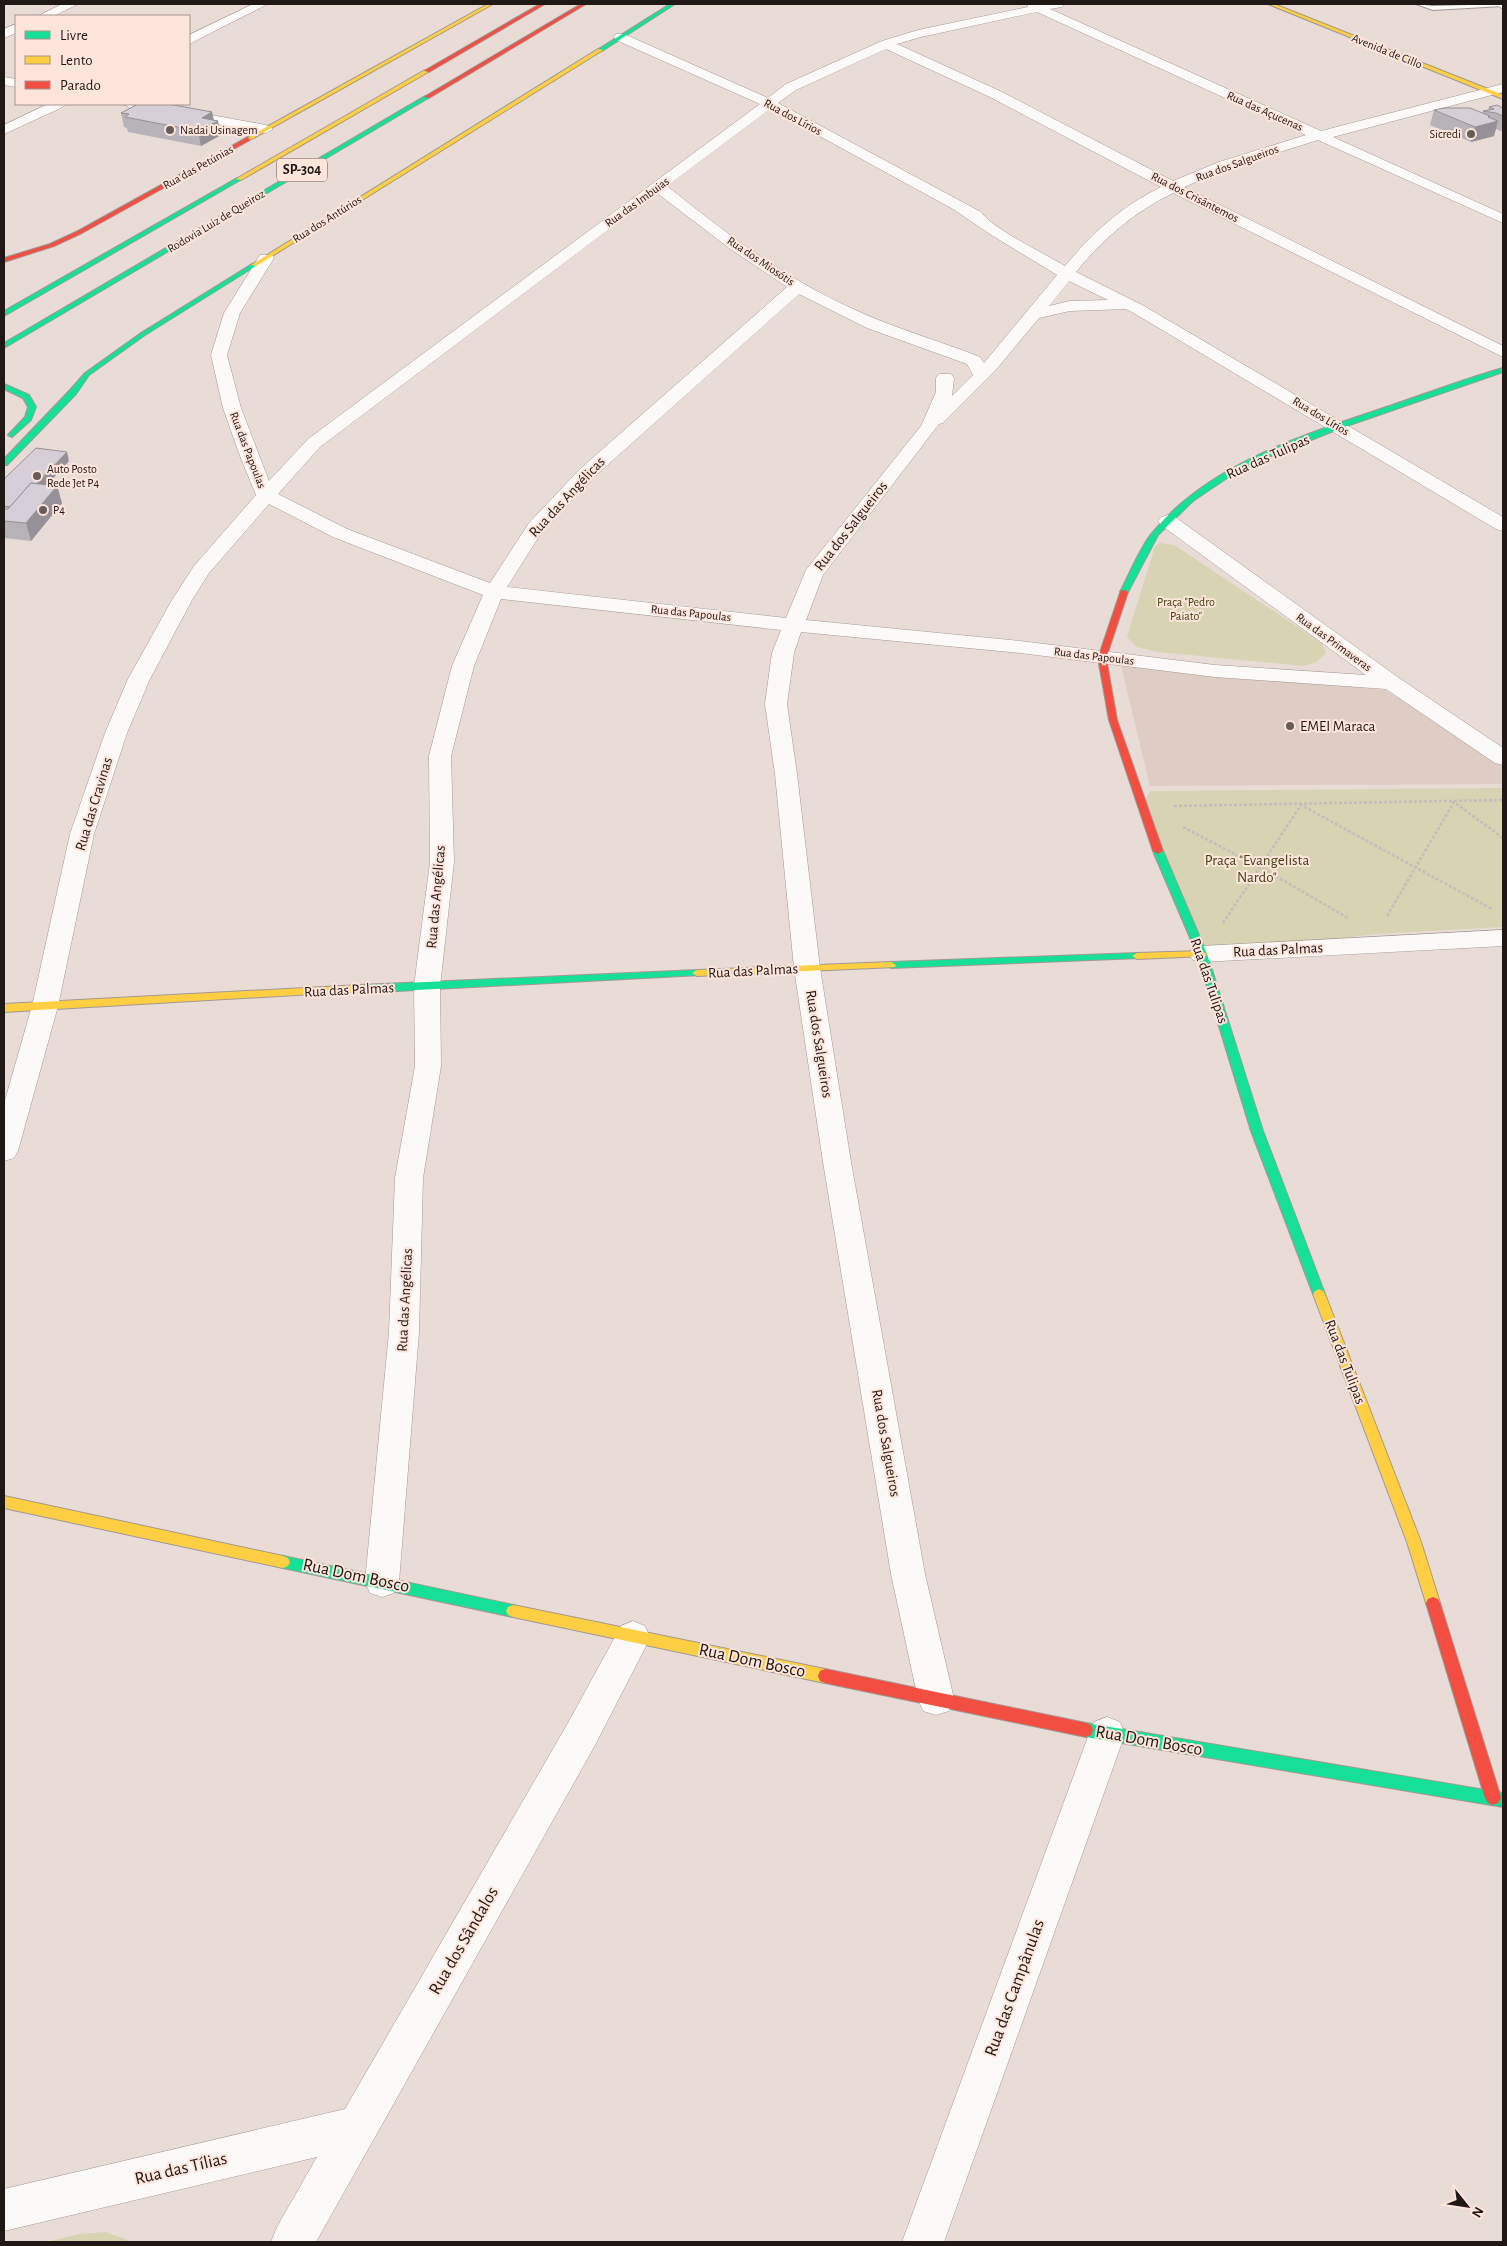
<svg xmlns="http://www.w3.org/2000/svg" width="1507" height="2246" font-family="'Alegreya Sans',sans-serif">
<style>
.education{fill:#dfcdc5}
.green{fill:#d7d3b3}
.lines{fill:none;stroke-linecap:round;stroke-linejoin:round}
.lane-casing{stroke:#a29893;stroke-width:2}
.street-casing{stroke:#a29893;stroke-width:1}
.fast-casing{stroke:#a29893;stroke-width:2}
.slow-casing{stroke:#a29893;stroke-width:2}
.jam-casing{stroke:#a29893;stroke-width:2}
.path{stroke:#c2bebb;stroke-width:2.5;stroke-dasharray:3 2;stroke-linecap:butt}
.lane{fill:#fcfaf9;fill-rule:evenodd}
.street{fill:#fcfaf9;fill-rule:evenodd}
.fast{fill:#16e098;fill-rule:evenodd}
.slow{fill:#ffcf43;fill-rule:evenodd}
.jam{fill:#f24e42;fill-rule:evenodd}
.wall{fill:#b8b2b9}
.shaded-wall{fill:#969196}
.building{fill:#d6cfd7;stroke:#969196}
.poi-dot{fill:#665d58;stroke:#fee5db;stroke-width:2}
.labels{text-anchor:middle;dominant-baseline:central;stroke-width:4;stroke-linejoin:round;paint-order:stroke}
.far-street-label{font-size:12px;fill:#201814;stroke:#fee5db}
.far-poi-label{font-size:12px;fill:#201814;stroke:#fee5db;text-anchor:start}
.far-park-label{font-size:12px;fill:#3f4114;stroke:#fee5db}
.shield{fill:#fee5db;stroke:#635650;stroke-width:1}
.shield-label{font-size:14px;font-weight:bold;fill:#201814}
.street-label{font-size:15px;fill:#201814;stroke:#fee5db}
.poi-label{font-size:15px;fill:#201814;stroke:#fee5db;text-anchor:start}
.park-label{font-size:15px;fill:#3f4114;stroke:#fee5db}
.near-street-label{font-size:18px;fill:#201814;stroke:#fee5db}
</style>
<rect width="100%" height="100%" fill="#e9dcd6"/>
<polygon class="education" points="1121,666 1385,690 1503,763 1503,784 1150,786"/>
<g class="green">
<polygon points="1160,543 1174,545 1322,643 1326,653 1316,662 1303,666 1158,652 1137,647 1127,637 1155,546"/>
<polygon points="1503,788 1503,927 1376,934 1202,954 1142,806 1150,791"/>
<polygon points="106,2232 133,2242 47,2242 80,2234"/>
</g>
<g class="lines">
<defs>
<polygon id="lane" points="1416,4 1433,6 1503,4 1503,6 1433,10"/>
<g id="street">
<polygon points="62,4 78,4 54,16 38,16"/>
<polygon points="253,4 268,4 189,44 189,35"/>
<path d="M1028,4H1064L1062,7L1050,9L1321,131L1503,84V92L1333,137L1503,214V223L1318,140L1229,168L1184,187L1503,346V357L1173,193C1134,212 1103,239 1076,272L1144,306L1503,517V531L1496,529L1132,312L1126,309L1070,311L1039,318L994,372L943,423L939,424L823,575L806,620L1020,641L1215,665L1366,675L1161,525L1158,521L1161,517L1168,515L1175,517L1399,678L1503,748V765L1495,763L1386,689L1215,677L1020,653L801,632L794,653L787,704L797,774L820,968L851,1162L925,1574L954,1699L949,1711L936,1715L923,1711L918,1699L891,1574L823,1162L794,968L775,774L765,704L772,653L781,630L501,599L474,666L451,756L454,862L440,986L441,1066L423,1178L419,1332L399,1582L394,1593L382,1597L370,1593L365,1582L389,1332L395,1178L415,1066L414,986L430,862L429,756L452,666L483,595L333,537L269,504L209,573L192,600L150,679L127,733L94,834L58,1006L18,1151L14,1158L4,1161V1104L32,1006L70,834L105,733L128,679L172,600L194,566L256,495L240,456L223,408L211,355L224,313L260,255H272L274,258L240,313L227,355L241,408L269,481L308,439L760,104L616,40L614,37L616,34H624L768,98L786,84L882,41L918,30L1028,7ZM1037,12L1306,135L1219,162L1173,181L1000,91L897,44L921,37ZM886,49L990,97L1161,187C1122,206 1092,233 1065,266C1043,253 993,229 981,212L778,103L796,90ZM770,109L953,209L993,236L1057,275L984,363L980,357C937,340 893,328 851,308C784,278 724,232 667,186ZM657,193L729,248L787,287L580,469L529,523L490,583L347,529L278,494L320,447ZM1069,281L1108,300L1070,301L1049,306ZM799,294L867,328L967,364L973,375L952,396L954,378L951,374H939L936,378V392L921,426L806,570L786,618L507,587L543,530L594,477Z"/>
<polygon points="1496,4 1503,4 1503,9"/>
<polygon points="16,24 16,33 4,38 4,29"/>
<polygon points="4,77 16,79 16,87 4,85"/>
<polygon points="48,104 65,104 63,107 4,134 4,125"/>
<polygon points="123,104 151,104 266,125 273,129 266,133 130,108"/>
<polygon points="1503,930 1503,946 1202,962 1193,960 1189,954 1193,948 1202,946"/>
<polygon points="633,1621 645,1626 650,1637 645,1648 594,1747 316,2242 271,2242 277,2227 317,2157 4,2231 4,2189 345,2109 568,1723 621,1626"/>
<polygon points="1107,1717 1120,1722 1125,1734 944,2242 902,2242 1089,1734 1094,1722"/>
</g>
<g id="fast">
<polygon points="670,4 675,4 602,51 597,50"/>
<polygon points="425,96 430,97 4,348 4,343"/>
<polygon points="237,178 242,179 4,316 4,311"/>
<polygon points="252,264 257,265 145,335 89,375 76,394 7,465 4,465 4,459 70,390 85,373 141,333"/>
<path d="M1503,368V372L1341,428L1271,456L1233,474L1193,501L1158,535L1128,592L1124,594L1120,592C1129,575 1141,545 1153,532C1211,461 1311,433 1395,404C1431,392 1467,378 1503,368Z"/>
<polygon points="4,384 29,395 36,407 31,420 12,437 8,435 25,417 28,407 23,398 4,389"/>
<polygon points="1158,848 1163,851 1207,954 1263,1131 1325,1294 1323,1297 1315,1297 1313,1294 1251,1131 1197,954 1153,851"/>
<polygon points="1137,953 1141,954 1142,956 1141,958 891,968 886,965 891,962"/>
<polygon points="697,970 701,971 702,973 701,975 360,993 355,989 360,985"/>
<polygon points="283,1556 513,1605 518,1607 520,1611 518,1615 513,1617 283,1568 278,1566 276,1562 278,1558"/>
<polygon points="1086,1723 1503,1793 1503,1807 1086,1737 1081,1735 1079,1730 1081,1725"/>
</g>
<g id="slow">
<polygon points="488,4 493,4 250,140 245,139"/>
<polygon points="1268,4 1274,4 1503,95 1503,99"/>
<polygon points="598,49 603,50 256,266 251,265"/>
<polygon points="425,70 430,71 241,180 236,179"/>
<polygon points="1202,951 1207,954 1206,956 1137,959 1132,956 1137,953"/>
<polygon points="891,962 896,965 895,967 697,976 692,973 697,970"/>
<polygon points="360,985 364,987 365,989 364,991 4,1012 4,1004"/>
<polygon points="1319,1289 1323,1291 1325,1294 1421,1542 1440,1603 1438,1607 1433,1609 1428,1607 1426,1603 1407,1542 1313,1294 1315,1291"/>
<polygon points="4,1496 283,1556 288,1558 290,1562 288,1566 283,1568 4,1508"/>
<polygon points="513,1605 825,1669 830,1671 832,1676 830,1681 825,1683 513,1617 508,1615 506,1611 508,1607"/>
</g>
<g id="jam">
<polygon points="540,4 545,4 429,72 424,71"/>
<polygon points="581,4 586,4 429,98 424,97"/>
<polygon points="248,137 250,140 82,233 54,246 4,262 4,258 50,244 78,231"/>
<polygon points="1121,590 1124,590 1128,592 1106,658 1117,720 1163,851 1158,854 1153,851 1109,720 1098,658"/>
<polygon points="1433,1597 1438,1599 1440,1603 1501,1798 1498,1803 1493,1805 1488,1803 1485,1798 1426,1603 1428,1599"/>
<polygon points="825,1669 1086,1723 1091,1725 1093,1730 1091,1735 1086,1737 825,1683 820,1681 818,1676 820,1671"/>
</g>
</defs>
<use href="#lane" class="lane-casing"/>
<use href="#street" class="street-casing"/>
<use href="#fast" class="fast-casing"/>
<use href="#slow" class="slow-casing"/>
<use href="#jam" class="jam-casing"/>
<g class="path">
<polyline points="1174,806 1503,800"/>
<polyline points="1183,827 1260,867 1348,918"/>
<polyline points="1387,916 1454,802 1503,838"/>
<polyline points="1223,923 1301,805 1492,909"/>
</g>
<use href="#lane" class="lane"/>
<use href="#street" class="street"/>
<use href="#fast" class="fast"/>
<use href="#slow" class="slow"/>
<use href="#jam" class="jam"/>
</g>
<g class="wall">
<polygon points="1489,107 1503,108 1503,132 1496,129 1494,136 1471,142 1430,125 1434,110 1483,113 1483,111 1488,110"/>
<polygon points="212,112 214,120 221,135 201,146 128,132 127,128 124,127 121,113"/>
<polygon points="69,461 47,485 57,486 62,503 31,541 4,538 4,479"/>
</g>
<g class="shaded-wall">
<polygon points="212,112 214,123 218,121 221,135 201,146 198,131 202,118"/>
<polygon points="1490,116 1488,124 1498,121 1494,136 1471,142 1475,127"/>
<polygon points="67,452 69,461 32,501 25,496"/>
<polygon points="57,486 62,503 31,541 26,523"/>
</g>
<g class="building">
<polygon points="138,104 168,104 212,112 202,118 218,121 198,131 125,117 129,114 121,113"/>
<polygon points="1497,105 1503,108 1503,116 1496,113 1483,111 1494,109 1489,107"/>
<polygon points="1444,108 1470,108 1490,116 1488,117 1498,121 1475,127 1434,110"/>
<polygon points="36,448 67,452 36,484 31,483 10,507 4,506 4,479"/>
<polygon points="31,483 57,486 26,523 4,521 4,509 8,509"/>
</g>
<g class="poi-dot">
<circle cx="170" cy="130" r="5"/>
<circle cx="1471" cy="134" r="5"/>
<circle cx="37" cy="476" r="5"/>
<circle cx="43" cy="510" r="5"/>
<circle cx="1290" cy="726" r="5"/>
</g>
<g class="labels">
<g class="far-street-label">
<text transform="translate(1387 51) rotate(22)">Avenida de Cillo</text>
<text transform="translate(1265 111) rotate(24)">Rua das Açucenas</text>
<text transform="translate(793 117) rotate(28)">Rua dos Lírios</text>
<text transform="translate(1237 163) rotate(-20)">Rua dos Salgueiros</text>
<text transform="translate(198 167) rotate(-29)">Rua das Petúnias</text>
<text transform="translate(1195 197) rotate(27)">Rua dos Crisântemos</text>
<text transform="translate(637 202) rotate(-36)">Rua das Imbuias</text>
<text transform="translate(327 219) rotate(-32)">Rua dos Antúrios</text>
<text transform="translate(216 221) rotate(-31)">Rodovia Luiz de Queiroz</text>
<text transform="translate(761 261) rotate(34)">Rua dos Miosótis</text>
<text transform="translate(1321 416) rotate(31)">Rua dos Lírios</text>
<text transform="translate(248 450) rotate(69)">Rua das Papoulas</text>
<text transform="translate(691 613) rotate(6)">Rua das Papoulas</text>
<text transform="translate(1334 642) rotate(36)">Rua das Primaveras</text>
<text transform="translate(1094 656) rotate(7)">Rua das Papoulas</text>
</g>
<g class="far-poi-label">
<text x="180" y="130">Nadai Usinagem</text>
<text x="1461" y="134" text-anchor="end">Sicredi</text>
<text x="47" y="469">Auto Posto<tspan x="47" dy="14">Rede Jet P4</tspan></text>
<text x="53" y="510">P4</text>
</g>
<g class="far-park-label">
<text x="1186" y="602">Praça "Pedro<tspan x="1186" dy="14">Paiato"</tspan></text>
</g>
<rect class="shield" x="277" y="158.5" width="50" height="23" rx="4"/>
<g class="shield-label">
<text x="302" y="170">SP-304</text>
</g>
<g class="street-label">
<text transform="translate(1268 457) rotate(-24)">Rua das Tulipas</text>
<text transform="translate(567 497) rotate(-47)">Rua das Angélicas</text>
<text transform="translate(851 526) rotate(-52)">Rua dos Salgueiros</text>
<text transform="translate(94 804) rotate(-73)">Rua das Cravinas</text>
<text transform="translate(436 897) rotate(-85)">Rua das Angélicas</text>
<text transform="translate(1278 950) rotate(-3)">Rua das Palmas</text>
<text transform="translate(753 971) rotate(-3)">Rua das Palmas</text>
<text transform="translate(1209 981) rotate(71)">Rua das Tulipas</text>
<text transform="translate(349 990) rotate(-3)">Rua das Palmas</text>
<text transform="translate(819 1044) rotate(81)">Rua dos Salgueiros</text>
<text transform="translate(405 1300) rotate(-87)">Rua das Angélicas</text>
<text transform="translate(1345 1362) rotate(69)">Rua das Tulipas</text>
<text transform="translate(886 1443) rotate(80)">Rua dos Salgueiros</text>
</g>
<g class="poi-label">
<text x="1300" y="726">EMEI Maraca</text>
</g>
<g class="park-label">
<text x="1257" y="860">Praça "Evangelista<tspan x="1257" dy="17">Nardo"</tspan></text>
</g>
<g class="near-street-label">
<text transform="translate(356 1576) rotate(12)">Rua Dom Bosco</text>
<text transform="translate(752 1661) rotate(12)">Rua Dom Bosco</text>
<text transform="translate(1149 1741) rotate(10)">Rua Dom Bosco</text>
<text transform="translate(464 1941) rotate(-60)">Rua dos Sândalos</text>
<text transform="translate(1015 1988) rotate(-70)">Rua das Campânulas</text>
<text transform="translate(181 2169) rotate(-13)">Rua das Tílias</text>
</g>
</g>
<rect width="1507" height="2246" fill="none" stroke="#201814" stroke-width="10"/>
<rect x="15" y="15" width="175" height="90" fill="#fee5db" stroke="#a5938b"/>
<rect x="25" y="31" width="25" height="8" fill="#16e098" stroke="#a5938b"/>
<text x="60" y="40" font-size="15" fill="#201814">Livre</text>
<rect x="25" y="56" width="25" height="8" fill="#ffcf43" stroke="#a5938b"/>
<text x="60" y="65" font-size="15" fill="#201814">Lento</text>
<rect x="25" y="81" width="25" height="8" fill="#f24e42" stroke="#a5938b"/>
<text x="60" y="90" font-size="15" fill="#201814">Parado</text>
<g transform="translate(1467 2206) rotate(120)" stroke="#fee5db" stroke-width="4" paint-order="stroke">
<path d="M0-4L9 19L0 12L-9 19Z" fill="#201814"/>
<text y="-8" font-size="14" font-weight="bold" text-anchor="middle" fill="#201814">N</text>
</g>
</svg>
